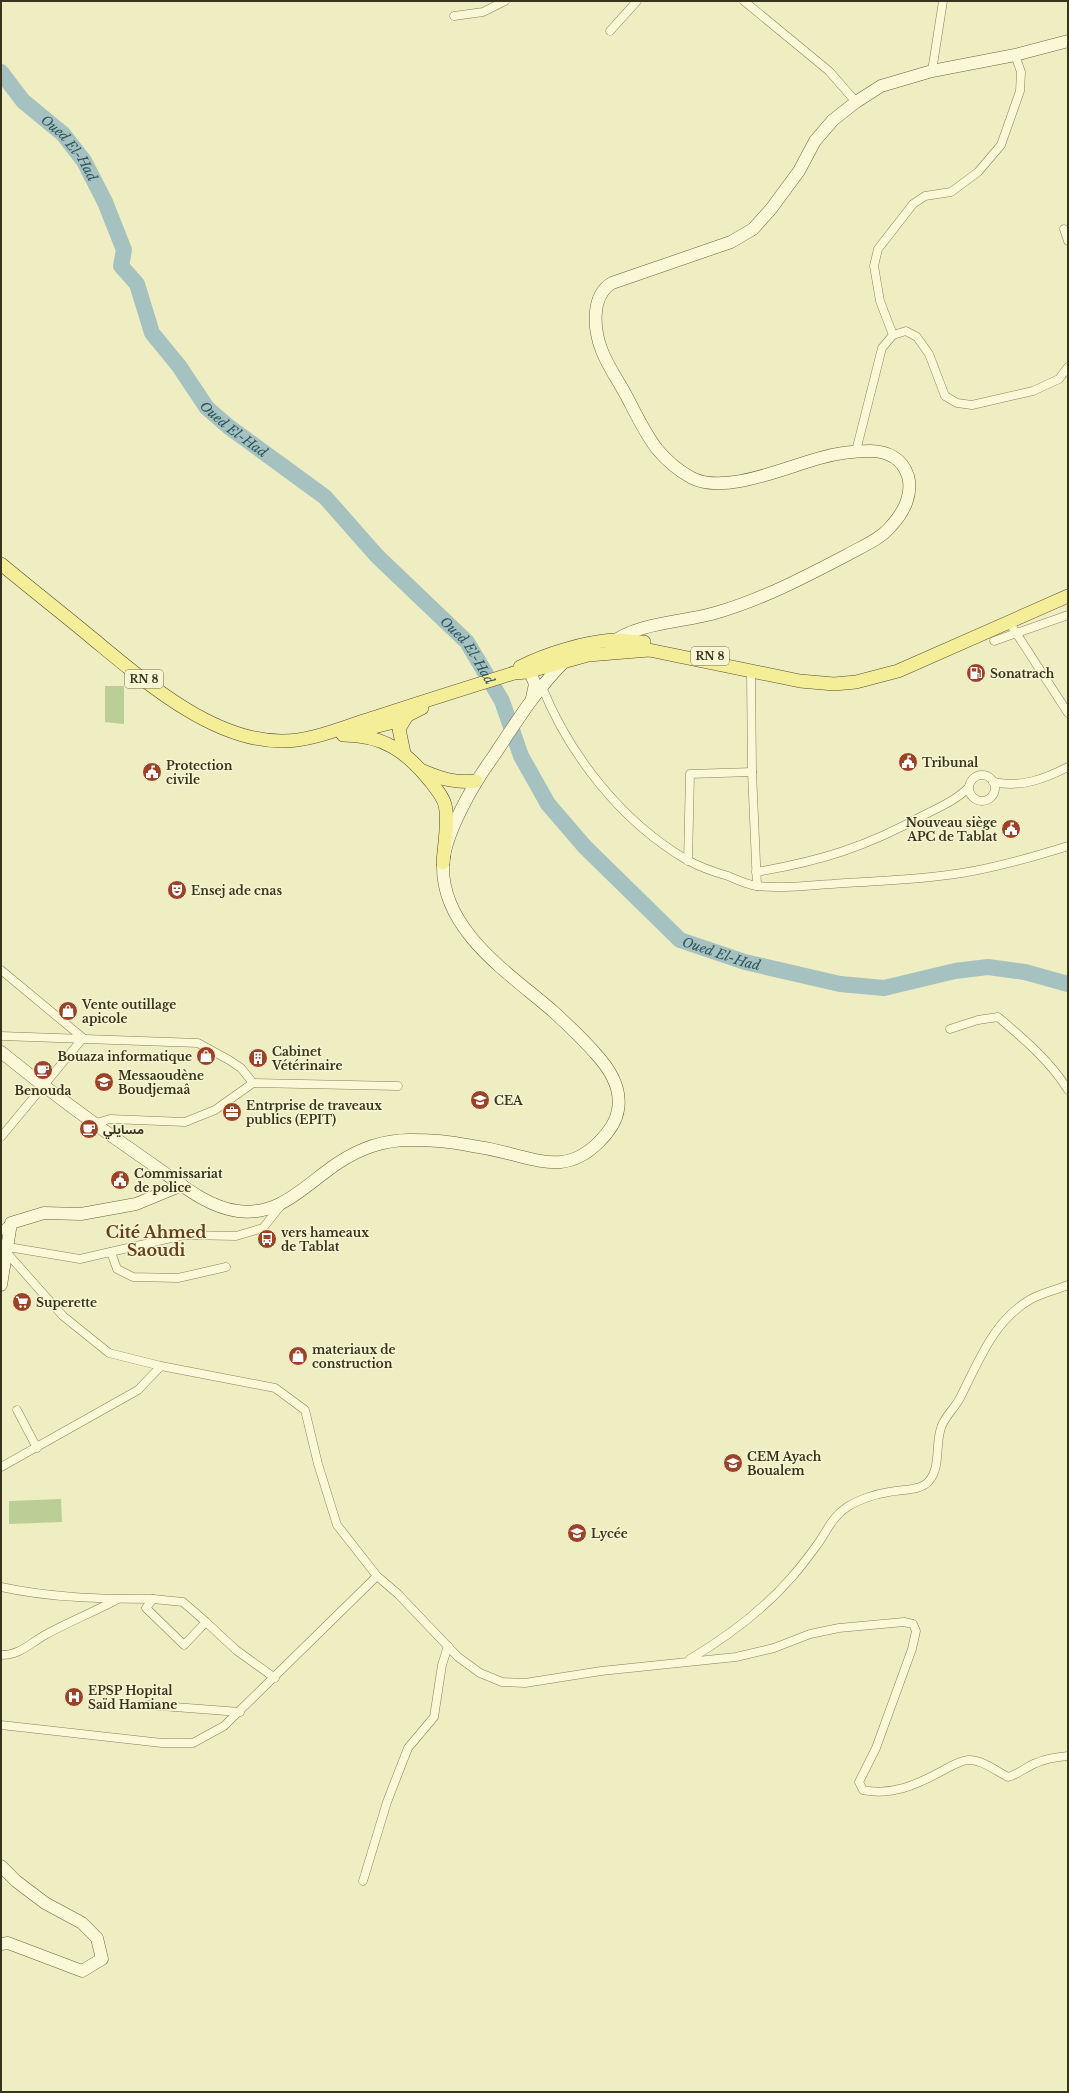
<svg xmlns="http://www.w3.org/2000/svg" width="1069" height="2093" font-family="'Libre Baskerville','Noto Sans Arabic',serif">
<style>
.green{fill:#bace96}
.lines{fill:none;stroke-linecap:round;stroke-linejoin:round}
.river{stroke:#a5c2c0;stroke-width:16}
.street-casing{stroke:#8a7f59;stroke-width:9}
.secondary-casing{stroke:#6c603c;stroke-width:13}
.primary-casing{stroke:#584b2d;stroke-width:14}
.street{stroke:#faf8d6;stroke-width:8}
.secondary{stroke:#faf8d6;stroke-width:12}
.primary{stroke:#f4ee99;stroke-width:13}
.labels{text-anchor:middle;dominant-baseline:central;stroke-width:3;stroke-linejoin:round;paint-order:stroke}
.shield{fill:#f7f5d2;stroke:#726c53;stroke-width:1}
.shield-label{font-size:11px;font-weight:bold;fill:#39321d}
.poi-label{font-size:12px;font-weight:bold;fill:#39321d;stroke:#f7f5d2;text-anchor:start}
.water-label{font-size:13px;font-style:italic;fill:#2c515a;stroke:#f7f5d2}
.district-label{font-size:16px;font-weight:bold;fill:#673e1b;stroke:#f7f5d2}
</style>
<rect width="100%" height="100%" fill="#efedc2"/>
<g class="green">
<polygon points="105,686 124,686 124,724 105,722"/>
<polygon points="61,1499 62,1522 9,1524 9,1501"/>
</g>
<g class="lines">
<path class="river" id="s1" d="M1,72L23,101L63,134L84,161L105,202L124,250L121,266L137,284L152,333L179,366L207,408L229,427L325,497L377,556L467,642L502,701L521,756L548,804L585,847L680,940L745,962L840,984L884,988L955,971L988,967L1025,972L1068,984"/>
<defs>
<g id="street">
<polyline points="744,1 829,71 856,102"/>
<polyline points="454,16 483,12 505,1"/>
<polyline points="610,31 637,1"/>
<polyline points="932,71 943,1"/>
<polyline points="1064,229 1068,241"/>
<polyline points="893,335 880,301 874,266 878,249 913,204 925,196 951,192 978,172 1001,145 1020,91 1021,72 1015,55"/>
<polyline points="856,451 882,348 893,335 906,331 917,337 929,354 945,396 957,403 972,405 1033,391 1059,379 1068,367"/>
<polyline points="1009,622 1068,713"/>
<polyline points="994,641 1068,615"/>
<polyline points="751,672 752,772 757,886"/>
<path d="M542,687C570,756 622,822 687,860C700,867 714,872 728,876C737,880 748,885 757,886C782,889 808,885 832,884C876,881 919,880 962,873C998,867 1033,857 1068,846"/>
<circle cx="982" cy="788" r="13"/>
<path d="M993,782C1021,788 1044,779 1068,767"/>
<polyline points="688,861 690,774 752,772"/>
<path d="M756,872C821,861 866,847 924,815C940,807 956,800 968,788"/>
<polyline points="1,970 83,1038"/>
<path d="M950,1029L978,1020L998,1017C1024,1039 1051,1062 1068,1090"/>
<polyline points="1,1036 198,1043 229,1060 241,1068 253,1083"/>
<polyline points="93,1124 110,1119 185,1122 215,1110 253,1083 398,1086"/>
<polyline points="1,1137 83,1038"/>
<polyline points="1,1231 11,1223"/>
<polyline points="8,1247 80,1259 184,1235 236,1236 263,1228 282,1204"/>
<polyline points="111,1252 117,1269 133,1277 178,1278 226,1267"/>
<polyline points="17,1410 37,1448"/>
<polyline points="1,1467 138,1390 161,1366 109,1353 63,1316 7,1253"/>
<path d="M377,1576L398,1594L458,1657L480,1673L502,1682L525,1683L601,1671L736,1657L774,1648L810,1634L839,1628L904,1622L913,1624L916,1631L912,1649L876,1748L859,1782L863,1790C891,1796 916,1785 940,1772C948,1768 958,1761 968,1760C981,1759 996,1771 1008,1777C1019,1774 1026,1767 1036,1763C1047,1758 1057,1757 1068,1756"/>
<path d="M1,1587C51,1598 103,1599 153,1599L146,1608L184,1645L206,1622L236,1650L275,1678"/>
<polyline points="153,1599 183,1602 206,1622"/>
<path d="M1,1655C20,1655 29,1644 45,1635C68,1622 94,1612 118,1599"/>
<path d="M690,1659C727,1637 762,1611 791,1578C800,1568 809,1556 817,1545C827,1531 832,1517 847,1507C858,1500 875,1494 889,1492C901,1489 921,1491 929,1481C941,1467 935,1445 941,1428C944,1417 955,1408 960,1398C979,1361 993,1321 1031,1299C1042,1293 1056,1290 1068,1285"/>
<polyline points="148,1705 240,1712"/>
<polyline points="1,1725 162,1743 193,1743 224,1726 377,1576 337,1525 318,1464 305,1410 275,1388 161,1366"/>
<polyline points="363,1881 387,1802 408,1748 434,1717 442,1665 448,1646"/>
</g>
<g id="secondary">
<path d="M612,643C635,623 685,622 715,613C761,600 805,577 847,555C863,546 881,539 892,525C904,512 913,494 908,476C902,458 887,451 870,451C853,451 837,453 820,458C786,467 725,495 692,478C679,471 666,460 657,449C643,431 633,407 622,388C615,376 607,364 602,351C594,331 590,296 612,283L731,242L753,229L771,209L799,171L815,141L833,120L856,102L881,86L932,71L1015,55L1068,41"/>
<polyline points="530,672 535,684 532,698"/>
<path d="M1,1052C49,1091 98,1127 149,1162C176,1180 205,1207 238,1211C280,1217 306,1184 338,1163C359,1149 384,1140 410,1140C428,1140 449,1141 467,1145C481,1147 496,1150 511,1154C546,1163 570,1171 599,1142C607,1134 616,1123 618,1110C622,1088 610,1069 595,1053C583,1039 569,1026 555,1013C512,975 442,932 443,866C444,834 474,783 493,757C515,724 537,688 566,660"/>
<polyline points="1,1285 11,1223 44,1213 81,1214 136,1204 182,1185"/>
<polyline points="1,1866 16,1881 45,1903 82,1923 97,1938 102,1959 82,1971 8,1943 1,1944"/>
</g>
<g id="primary">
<path d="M1,564C31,589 62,613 92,638C143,680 213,742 283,741C312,741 343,727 370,719C418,703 466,688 514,673L527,672L588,655L649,650L800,681L834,684L856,682L898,671L1068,596"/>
<path d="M520,667C545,654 584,642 613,640C623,640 634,642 644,642"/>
<polyline points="354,732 394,722 422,708"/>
<path d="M343,735C383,735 406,751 431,782C436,789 443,796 445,805C449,820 444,847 443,863"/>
<polyline points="404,753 399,729 408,714"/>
<path d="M423,771C441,779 456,783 476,781"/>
</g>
</defs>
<use href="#street" class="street-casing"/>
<use href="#secondary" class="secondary-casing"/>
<use href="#primary" class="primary-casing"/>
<use href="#street" class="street"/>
<use href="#secondary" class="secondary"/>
<use href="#primary" class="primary"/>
</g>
<defs>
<symbol id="fuel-disc" viewBox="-11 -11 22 22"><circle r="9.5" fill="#9b4227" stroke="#f7f5d2"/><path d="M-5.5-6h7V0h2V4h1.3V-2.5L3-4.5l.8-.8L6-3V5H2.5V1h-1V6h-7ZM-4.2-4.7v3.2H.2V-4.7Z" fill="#fff"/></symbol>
<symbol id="civic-disc" viewBox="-11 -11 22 22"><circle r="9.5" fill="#9b4227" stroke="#f7f5d2"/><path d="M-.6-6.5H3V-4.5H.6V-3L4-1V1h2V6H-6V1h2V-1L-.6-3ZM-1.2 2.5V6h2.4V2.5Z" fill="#fff"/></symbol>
<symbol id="theatre-disc" viewBox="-11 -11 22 22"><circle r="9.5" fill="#9b4227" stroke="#f7f5d2"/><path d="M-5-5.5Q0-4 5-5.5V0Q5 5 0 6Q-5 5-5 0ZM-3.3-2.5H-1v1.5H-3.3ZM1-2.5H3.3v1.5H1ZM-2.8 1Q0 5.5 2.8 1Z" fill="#fff"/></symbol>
<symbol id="shop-disc" viewBox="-11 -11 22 22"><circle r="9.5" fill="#9b4227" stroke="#f7f5d2"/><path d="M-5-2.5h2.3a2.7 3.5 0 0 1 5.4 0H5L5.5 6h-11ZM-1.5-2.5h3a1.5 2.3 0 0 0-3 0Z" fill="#fff"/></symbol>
<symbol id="building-disc" viewBox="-11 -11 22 22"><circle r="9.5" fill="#9b4227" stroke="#f7f5d2"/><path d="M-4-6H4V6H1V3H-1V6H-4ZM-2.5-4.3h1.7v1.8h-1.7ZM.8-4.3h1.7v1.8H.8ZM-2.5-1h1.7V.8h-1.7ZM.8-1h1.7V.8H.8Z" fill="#fff"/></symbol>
<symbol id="cafe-disc" viewBox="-11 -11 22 22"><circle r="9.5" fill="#9b4227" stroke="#f7f5d2"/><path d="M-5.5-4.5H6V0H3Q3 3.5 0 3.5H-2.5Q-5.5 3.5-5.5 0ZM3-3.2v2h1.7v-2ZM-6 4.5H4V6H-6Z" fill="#fff"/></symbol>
<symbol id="school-disc" viewBox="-11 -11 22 22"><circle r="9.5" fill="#9b4227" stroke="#f7f5d2"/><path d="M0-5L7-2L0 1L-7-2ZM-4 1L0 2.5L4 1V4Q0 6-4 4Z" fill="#fff"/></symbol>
<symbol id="university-disc" viewBox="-11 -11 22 22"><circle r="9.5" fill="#9b4227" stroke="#f7f5d2"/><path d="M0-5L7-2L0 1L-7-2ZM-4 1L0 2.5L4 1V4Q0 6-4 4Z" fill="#fff"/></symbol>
<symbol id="office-disc" viewBox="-11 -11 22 22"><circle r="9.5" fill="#9b4227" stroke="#f7f5d2"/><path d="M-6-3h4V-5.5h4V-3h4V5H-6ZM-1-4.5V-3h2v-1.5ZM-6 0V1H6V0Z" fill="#fff"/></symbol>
<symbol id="bus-disc" viewBox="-11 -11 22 22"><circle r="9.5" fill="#9b4227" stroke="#f7f5d2"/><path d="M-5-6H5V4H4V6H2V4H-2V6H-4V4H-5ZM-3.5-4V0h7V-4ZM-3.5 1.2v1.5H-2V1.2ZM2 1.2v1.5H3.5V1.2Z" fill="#fff"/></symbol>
<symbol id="supermarket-disc" viewBox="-11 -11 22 22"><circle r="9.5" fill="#9b4227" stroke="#f7f5d2"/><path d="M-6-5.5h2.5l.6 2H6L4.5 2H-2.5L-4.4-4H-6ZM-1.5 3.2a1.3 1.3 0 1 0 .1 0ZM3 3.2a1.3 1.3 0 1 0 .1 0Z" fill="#fff"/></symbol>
<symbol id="hospital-disc" viewBox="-11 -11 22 22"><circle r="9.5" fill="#9b4227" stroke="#f7f5d2"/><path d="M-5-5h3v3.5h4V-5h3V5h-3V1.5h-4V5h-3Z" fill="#fff"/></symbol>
</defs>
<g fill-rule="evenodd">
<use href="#fuel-disc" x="965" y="662" width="22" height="22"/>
<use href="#civic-disc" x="897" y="751" width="22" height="22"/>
<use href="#civic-disc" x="141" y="761" width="22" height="22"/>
<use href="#civic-disc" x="1000" y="818" width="22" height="22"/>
<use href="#theatre-disc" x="166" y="879" width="22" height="22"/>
<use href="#shop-disc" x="57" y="1000" width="22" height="22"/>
<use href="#shop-disc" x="195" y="1045" width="22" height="22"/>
<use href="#building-disc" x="247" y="1047" width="22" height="22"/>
<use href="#cafe-disc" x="32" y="1059" width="22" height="22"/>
<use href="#school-disc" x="93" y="1071" width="22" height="22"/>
<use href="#university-disc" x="469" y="1089" width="22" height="22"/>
<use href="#office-disc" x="221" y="1101" width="22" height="22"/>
<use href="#cafe-disc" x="78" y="1118" width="22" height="22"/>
<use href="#civic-disc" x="109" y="1169" width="22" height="22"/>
<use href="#bus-disc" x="256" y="1228" width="22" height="22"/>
<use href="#supermarket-disc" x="11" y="1291" width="22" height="22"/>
<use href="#shop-disc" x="287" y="1345" width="22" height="22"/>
<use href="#school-disc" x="722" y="1452" width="22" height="22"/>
<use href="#school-disc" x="566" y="1522" width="22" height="22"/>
<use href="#hospital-disc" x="63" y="1686" width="22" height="22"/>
</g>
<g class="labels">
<g class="shield">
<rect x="691" y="647" width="38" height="18" rx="3"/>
<rect x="125" y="670" width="38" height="18" rx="3"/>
</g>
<g class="shield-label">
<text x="710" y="656">RN 8</text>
<text x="144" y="679">RN 8</text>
</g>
<g class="poi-label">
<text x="990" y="673">Sonatrach</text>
<text x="922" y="762">Tribunal</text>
<text x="166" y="765">Protection<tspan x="166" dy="14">civile</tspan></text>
<text x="997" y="822" text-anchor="end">Nouveau siège<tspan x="997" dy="14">APC de Tablat</tspan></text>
<text x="191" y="890">Ensej ade cnas</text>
<text x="82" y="1004">Vente outillage<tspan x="82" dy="14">apicole</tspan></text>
<text x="272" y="1051">Cabinet<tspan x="272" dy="14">Vétérinaire</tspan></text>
<text x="192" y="1056" text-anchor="end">Bouaza informatique</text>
<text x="118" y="1075">Messaoudène<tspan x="118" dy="14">Boudjemaâ</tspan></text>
<text x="43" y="1090" text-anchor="middle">Benouda</text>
<text x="494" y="1100">CEA</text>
<text x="246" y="1105">Entrprise de traveaux<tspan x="246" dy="14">publics (EPIT)</tspan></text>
<text x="103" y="1129">مسايلي</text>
<text x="134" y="1173">Commissariat<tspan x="134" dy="14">de police</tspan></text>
<text x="281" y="1232">vers hameaux<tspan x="281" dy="14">de Tablat</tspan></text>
<text x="36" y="1302">Superette</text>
<text x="312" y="1349">materiaux de<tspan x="312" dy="14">construction</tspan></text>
<text x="747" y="1456">CEM Ayach<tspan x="747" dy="14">Boualem</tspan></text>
<text x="591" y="1533">Lycée</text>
<text x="88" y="1690">EPSP Hopital<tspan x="88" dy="14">Saïd Hamiane</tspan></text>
</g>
<g class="water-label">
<text stroke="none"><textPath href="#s1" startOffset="103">Oued El-Had</textPath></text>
<text stroke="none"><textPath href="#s1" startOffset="439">Oued El-Had</textPath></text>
<text stroke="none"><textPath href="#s1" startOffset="763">Oued El-Had</textPath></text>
<text stroke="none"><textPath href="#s1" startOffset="1171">Oued El-Had</textPath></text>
</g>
<g class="district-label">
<text x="156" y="1232">Cité Ahmed<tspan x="156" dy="18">Saoudi</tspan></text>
</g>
</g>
<rect width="1069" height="2093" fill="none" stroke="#39321d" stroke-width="4"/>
</svg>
